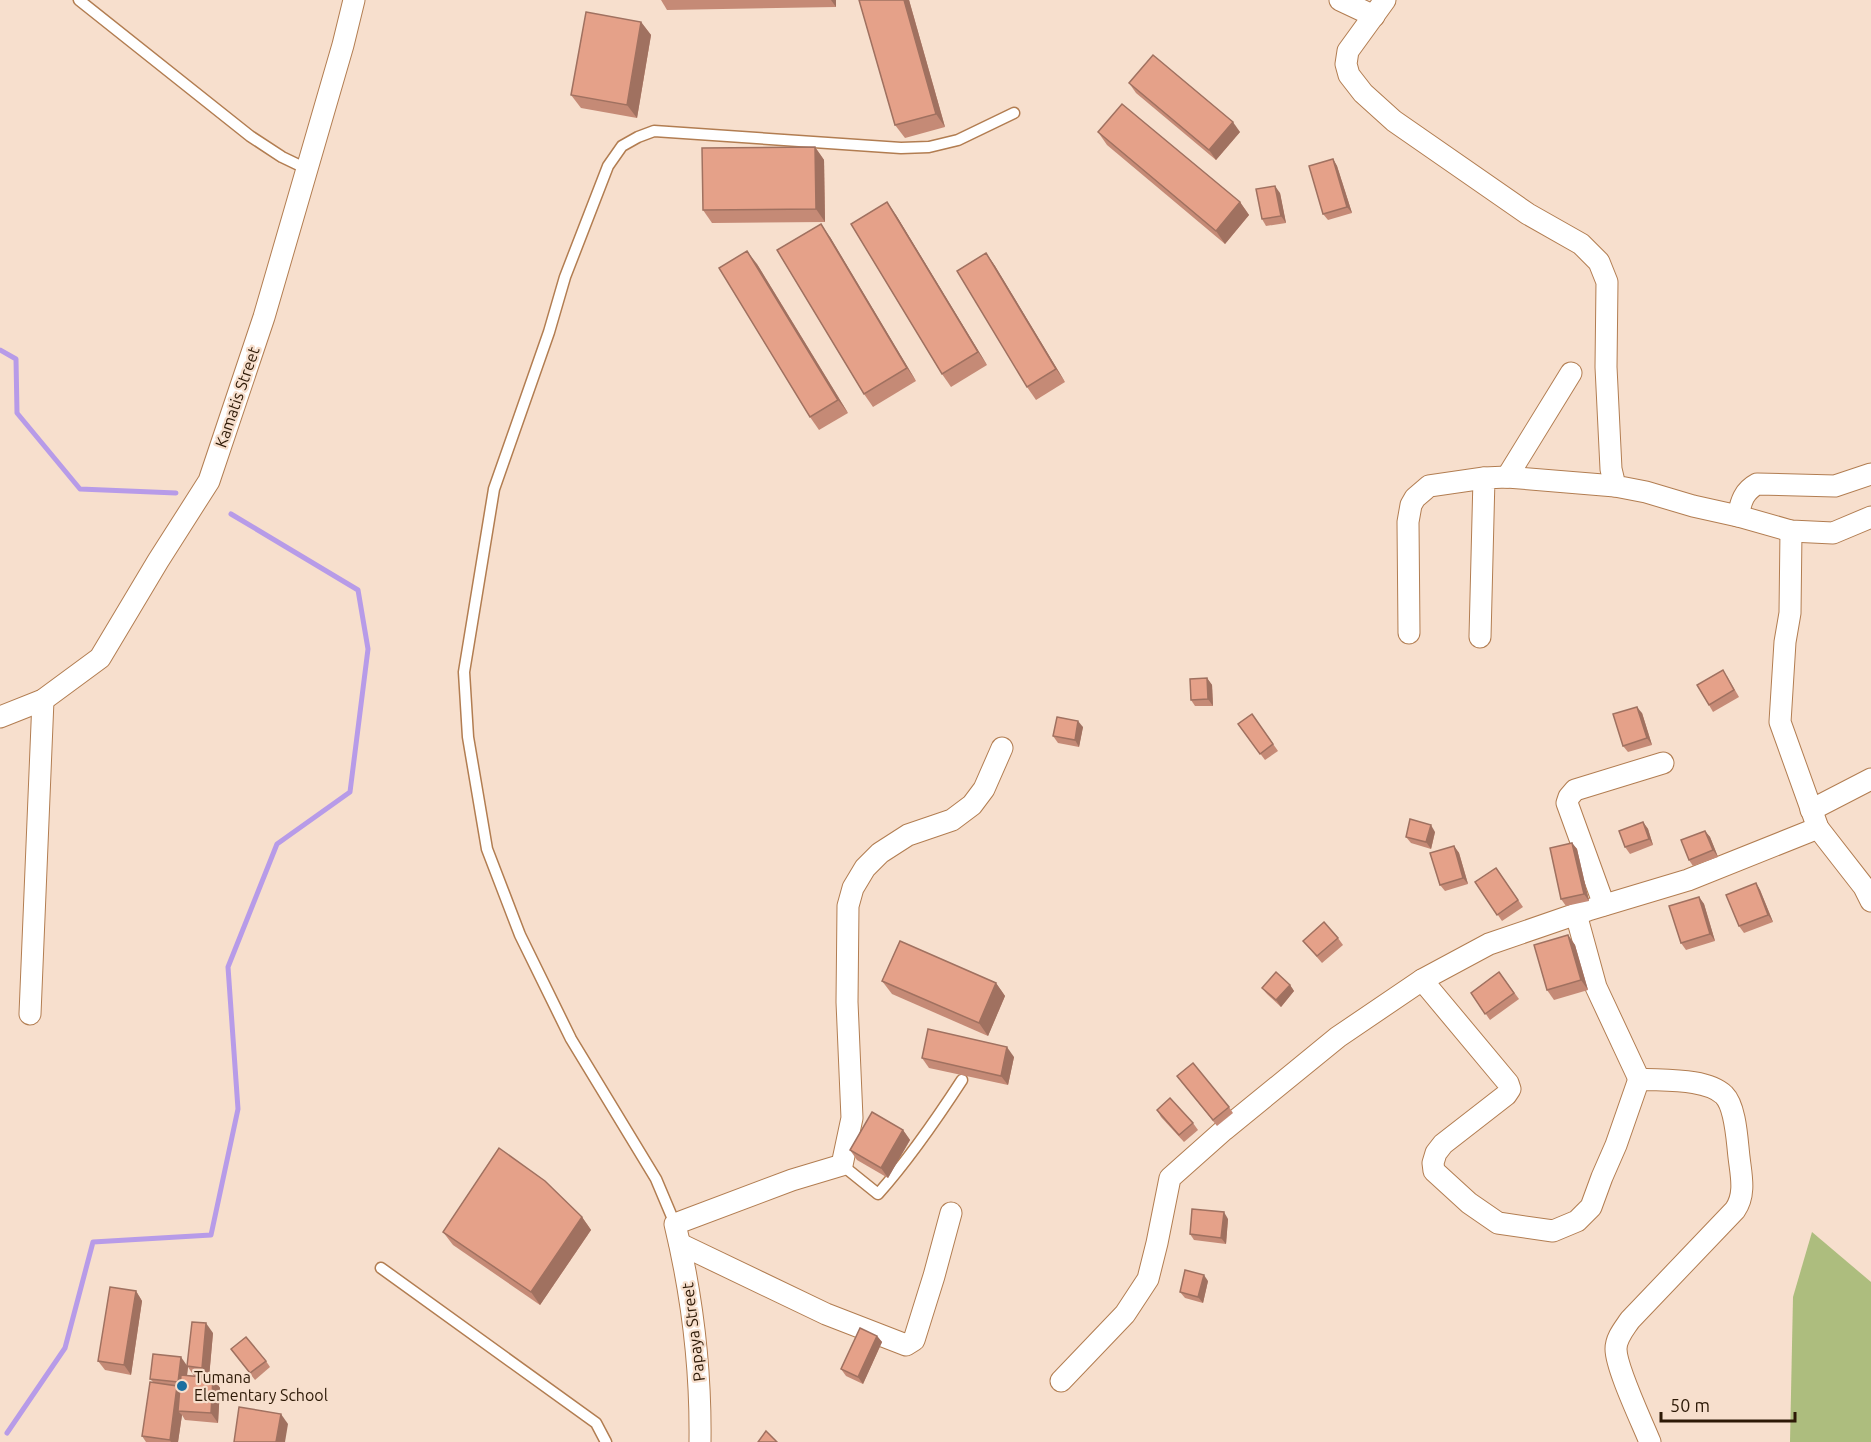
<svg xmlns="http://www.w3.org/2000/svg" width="1871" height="1442" font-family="Ubuntu,sans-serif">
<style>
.green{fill:#adbd7e}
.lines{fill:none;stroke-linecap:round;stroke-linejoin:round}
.stream{stroke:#b79be8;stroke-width:5}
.service-casing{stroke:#b27d51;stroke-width:13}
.minor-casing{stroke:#b27d51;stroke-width:23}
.service{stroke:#fff;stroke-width:10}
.minor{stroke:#fff;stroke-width:21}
.wall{fill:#c58a76;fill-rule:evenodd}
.shaded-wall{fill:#a07160}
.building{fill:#e5a189;stroke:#a07160;stroke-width:1.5}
.poi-dot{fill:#1b6fa0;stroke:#f7dfcd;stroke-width:2}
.labels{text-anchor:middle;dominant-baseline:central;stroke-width:4.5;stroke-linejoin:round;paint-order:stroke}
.street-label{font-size:16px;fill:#2d1906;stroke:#f7dfcd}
.poi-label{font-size:16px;fill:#2d1906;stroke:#f7dfcd;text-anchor:start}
</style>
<rect width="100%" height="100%" fill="#f7dfcd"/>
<polygon class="green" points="1812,1232 1871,1282 1871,1442 1790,1442 1793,1297"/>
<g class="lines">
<g class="stream">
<polyline points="0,350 16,359 17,413 80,489 176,493"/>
<polyline points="7,1433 65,1348 93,1242 211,1235 238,1109 228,967 277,844 350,792 368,649 358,590 231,514"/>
</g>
<defs>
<g id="service">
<polyline points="79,0 250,136 282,157 307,169"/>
<path d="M842,1165L878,1194C910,1158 936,1120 962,1080"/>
<polyline points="675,1224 656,1179 571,1039 520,935 487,849 468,737 464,672 494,489 549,332 565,277 608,166 622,146 638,137 654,131 901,148 929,147 958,140 1014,113"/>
<polyline points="381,1268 596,1423 606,1442"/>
</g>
<g id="minor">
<polyline points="1340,0 1374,16"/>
<polyline points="1385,0 1348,51 1346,64 1349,75 1363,93 1394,121 1528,214 1581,244 1599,262 1607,282 1606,367 1611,469 1615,486 1646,492 1693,506 1738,516 1791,531 1833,533 1871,517"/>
<polyline points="1507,477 1571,373"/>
<path d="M1738,516C1741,501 1744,491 1757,484L1835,486L1871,474"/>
<polyline points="1791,531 1790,613 1785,642 1780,722 1818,828 1864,887 1871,901"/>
<polyline points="1409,633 1408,522 1411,505 1415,498 1429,486 1484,478"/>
<polyline points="1480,637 1484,478 1507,477 1615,486"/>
<polyline points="0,717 43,700 100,658 158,561 209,481 264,317 343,45 354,0"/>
<polyline points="1811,810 1871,779"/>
<polyline points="1604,905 1567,803 1569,797 1575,790 1663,763"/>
<polyline points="1576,914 1596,987 1639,1079"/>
<path d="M1422,980L1508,1083L1510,1089L1506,1095L1443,1144L1436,1153L1433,1163L1434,1171L1469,1203L1498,1223L1553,1231L1577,1221L1591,1207L1602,1177L1616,1145L1639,1079C1663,1081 1706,1078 1724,1095C1736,1107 1737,1141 1739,1157C1741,1175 1746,1194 1735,1210L1630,1320C1624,1329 1616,1338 1616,1349C1616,1368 1642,1422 1650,1442"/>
<polyline points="30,1014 43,700"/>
<polyline points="680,1244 826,1314 906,1345 914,1340 934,1276 951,1213"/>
<polyline points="1061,1381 1125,1314 1148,1279 1157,1243 1170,1178 1224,1130 1338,1037 1422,980 1489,944 1588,910 1688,880 1818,828"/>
<path d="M700,1442C701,1368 692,1295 675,1224L792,1180L842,1165L852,1118L847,1002L848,906L853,888L865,868L880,853L908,835L952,820L972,805L984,789L1002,748"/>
</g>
</defs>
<use href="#service" class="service-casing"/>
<use href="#minor" class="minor-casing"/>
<use href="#service" class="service"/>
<use href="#minor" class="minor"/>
</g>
<g class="wall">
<polygon points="661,0 836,0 836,7 667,10"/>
<polygon points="859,0 909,0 945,127 905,138 895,125"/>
<polygon points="641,22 651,35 637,118 581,108 571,95"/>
<polygon points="1129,83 1240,132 1216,160 1136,93"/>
<polygon points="1098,132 1240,202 1249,215 1225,244 1107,145"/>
<polygon points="815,147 824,160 825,222 712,223 703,210"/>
<polygon points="1333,159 1337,166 1352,213 1328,220 1323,214"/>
<polygon points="1280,193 1286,223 1266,226 1262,219"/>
<polygon points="896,215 987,365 951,387 942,374"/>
<polygon points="830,237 916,381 873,407 864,394"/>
<polygon points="986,253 995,266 1065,382 1036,400 1027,387"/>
<polygon points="757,264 848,413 819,430 810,417"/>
<polygon points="1727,676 1739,697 1713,712 1709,705"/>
<polygon points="1207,678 1212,685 1213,706 1195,706 1191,700"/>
<polygon points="1642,713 1652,745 1628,752 1623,746"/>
<polygon points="1252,714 1278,751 1265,760 1238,724"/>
<polygon points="1083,727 1079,747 1058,743 1053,736"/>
<polygon points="1643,822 1648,829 1653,845 1630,854 1625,847"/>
<polygon points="1705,831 1710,837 1718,857 1693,866 1689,860"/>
<polygon points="1435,832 1431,849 1411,843 1406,837"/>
<polygon points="1572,843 1577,849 1589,901 1566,906 1561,899"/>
<polygon points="1454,846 1459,853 1468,884 1445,891 1440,885"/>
<polygon points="1496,868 1523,907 1502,921 1475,882"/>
<polygon points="1756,883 1760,890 1773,922 1744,933 1739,926"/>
<polygon points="1699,897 1704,904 1715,941 1686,950 1681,943"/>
<polygon points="1568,935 1575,945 1588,990 1554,1000 1547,990"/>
<polygon points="1338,938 1343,945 1322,963 1303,941"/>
<polygon points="1499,972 1519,999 1490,1020 1471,993"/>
<polygon points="882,981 996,983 1005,996 988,1036 892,994"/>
<polygon points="1290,985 1294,991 1281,1007 1267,994 1262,988"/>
<polygon points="1014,1057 1008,1085 929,1068 922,1058"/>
<polygon points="1177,1076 1229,1107 1233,1113 1217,1126"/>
<polygon points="1157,1110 1193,1123 1198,1130 1184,1142 1161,1117"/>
<polygon points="903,1130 910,1140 888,1178 857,1160 850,1150"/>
<polygon points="582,1217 591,1230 540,1305 453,1245 443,1232"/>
<polygon points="1228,1219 1226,1244 1194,1240 1190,1234"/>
<polygon points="1208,1281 1203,1303 1185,1298 1180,1292"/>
<polygon points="136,1291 142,1301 131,1375 105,1370 98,1361"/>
<path d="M213,1333L209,1377L213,1378L220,1388L218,1423L185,1420L182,1415L178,1442H146L142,1436L153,1382L150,1379L187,1366ZM188,1367L194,1376L187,1375Z"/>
<polygon points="877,1336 882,1342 863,1384 846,1376 841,1369"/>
<polygon points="231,1349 266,1361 270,1367 255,1380"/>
</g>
<g class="shaded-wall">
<polygon points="831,0 836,0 836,7"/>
<polygon points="904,0 909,0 945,127 936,114"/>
<polygon points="641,22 651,35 637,118 627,105"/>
<polygon points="1233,122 1240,132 1216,160 1209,150"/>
<polygon points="815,147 824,160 825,222 816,209"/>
<polygon points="1333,159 1337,166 1352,213 1347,207"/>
<polygon points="1275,186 1280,193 1286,223 1281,216"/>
<polygon points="887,202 896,215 987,365 978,352"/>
<polygon points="1240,202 1249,215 1225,244 1216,231"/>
<polygon points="821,224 830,237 916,381 907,368"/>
<polygon points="747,251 757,264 848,413 838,400"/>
<polygon points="986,253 995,266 1065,382 1056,369"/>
<polygon points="1207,678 1212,685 1213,706 1208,699"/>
<polygon points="1637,707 1642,713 1652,745 1647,738"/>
<polygon points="1078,721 1083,727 1079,747 1075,740"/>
<polygon points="1643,822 1648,829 1653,845 1649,839"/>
<polygon points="1431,825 1435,832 1431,849 1426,842"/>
<polygon points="1705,831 1710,837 1718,857 1713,850"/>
<polygon points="1572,843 1577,849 1589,901 1584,894"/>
<polygon points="1454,846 1459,853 1468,884 1463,878"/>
<polygon points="1756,883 1760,890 1773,922 1768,915"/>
<polygon points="1699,897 1704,904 1715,941 1710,934"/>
<polygon points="1568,935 1575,945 1588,990 1581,980"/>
<polygon points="996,983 1005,996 988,1036 979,1023"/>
<polygon points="1290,985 1294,991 1281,1007 1276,1000"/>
<polygon points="1007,1047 1014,1057 1008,1085 1001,1076"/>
<polygon points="903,1130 910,1140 888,1178 881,1168"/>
<polygon points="1224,1212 1228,1219 1226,1244 1221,1238"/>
<polygon points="582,1217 591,1230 540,1305 531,1292"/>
<polygon points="1204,1275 1208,1281 1203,1303 1198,1297"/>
<polygon points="136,1291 142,1301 131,1375 124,1365"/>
<polygon points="206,1323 213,1333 209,1378 202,1368"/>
<polygon points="877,1336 882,1342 863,1384 858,1377"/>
<polygon points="181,1357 188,1367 185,1392 178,1382"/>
<polygon points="213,1378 220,1388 218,1423 211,1413"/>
<polygon points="177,1386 184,1396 178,1411 182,1415 178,1442 171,1442 170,1440"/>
<polygon points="281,1414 288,1424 285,1442 276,1442"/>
</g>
<g class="building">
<polygon points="859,0 904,0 936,114 895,125"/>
<polygon points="586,12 641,22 627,105 571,95"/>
<polygon points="1153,55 1233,122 1209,150 1129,83"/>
<polygon points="1122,104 1240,202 1216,231 1098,132"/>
<polygon points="815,147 816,209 703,210 702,148"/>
<polygon points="1333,159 1347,207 1323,214 1309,166"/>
<polygon points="1275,186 1281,216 1262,219 1256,189"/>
<polygon points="887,202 978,352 942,374 851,224"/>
<polygon points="821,224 907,368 864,394 777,250"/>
<polygon points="747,251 838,400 810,417 719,268"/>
<polygon points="986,253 1056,369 1027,387 957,271"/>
<polygon points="1723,670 1734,690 1709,705 1697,685"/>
<polygon points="1207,678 1208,699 1191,700 1190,679"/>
<polygon points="1637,707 1647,738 1623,746 1613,714"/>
<polygon points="1252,714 1273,744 1260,754 1238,724"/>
<polygon points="1057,717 1078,721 1075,740 1053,736"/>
<polygon points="1410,819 1431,825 1426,842 1406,837"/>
<polygon points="1643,822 1649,839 1625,847 1619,831"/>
<polygon points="1705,831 1713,850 1689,860 1681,840"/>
<polygon points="1572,843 1584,894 1561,899 1550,848"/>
<polygon points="1454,846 1463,878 1440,885 1430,853"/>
<polygon points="1496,868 1518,900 1497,915 1475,882"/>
<polygon points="1756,883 1768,915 1739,926 1726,895"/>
<polygon points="1699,897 1710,934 1681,943 1669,906"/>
<polygon points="1324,922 1338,938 1317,956 1303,941"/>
<polygon points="1568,935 1581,980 1547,990 1534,945"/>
<polygon points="900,941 996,983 979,1023 882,981"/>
<polygon points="1276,972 1290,985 1276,1000 1262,988"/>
<polygon points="1499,972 1514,993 1485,1014 1471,993"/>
<polygon points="928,1029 1007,1047 1001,1076 922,1058"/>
<polygon points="1193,1063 1229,1107 1213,1120 1177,1076"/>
<polygon points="1170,1098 1193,1123 1179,1135 1157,1110"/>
<polygon points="872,1112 903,1130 881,1168 850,1150"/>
<polygon points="499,1148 545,1181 582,1217 531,1292 443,1232"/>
<polygon points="1192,1209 1224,1212 1221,1238 1190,1234"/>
<polygon points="1185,1270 1204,1275 1198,1297 1180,1292"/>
<polygon points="110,1287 136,1291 124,1365 98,1361"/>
<polygon points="192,1322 206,1323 202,1368 187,1366"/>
<polygon points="860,1328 877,1336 858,1377 841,1369"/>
<polygon points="246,1337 266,1361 250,1373 231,1349"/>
<polygon points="153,1354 181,1357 178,1382 150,1379"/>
<polygon points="181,1375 213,1378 211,1413 178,1411"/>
<polygon points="150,1382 177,1386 170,1440 142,1436"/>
<polygon points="239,1407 281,1414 276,1442 234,1442"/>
<polygon points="766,1431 777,1442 758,1442"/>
</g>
<circle class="poi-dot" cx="182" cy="1386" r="6"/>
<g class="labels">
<g class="street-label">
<text transform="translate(237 397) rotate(-71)">Kamatis Street</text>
<text transform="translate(693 1332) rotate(-97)">Papaya Street</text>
</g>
<g class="poi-label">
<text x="194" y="1377">Tumana<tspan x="194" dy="18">Elementary School</tspan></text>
</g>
</g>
<path d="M1661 1412v9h134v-9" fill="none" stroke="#2d1906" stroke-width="3"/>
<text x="1670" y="1412" font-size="18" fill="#2d1906" stroke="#f7dfcd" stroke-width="4.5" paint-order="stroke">50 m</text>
</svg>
